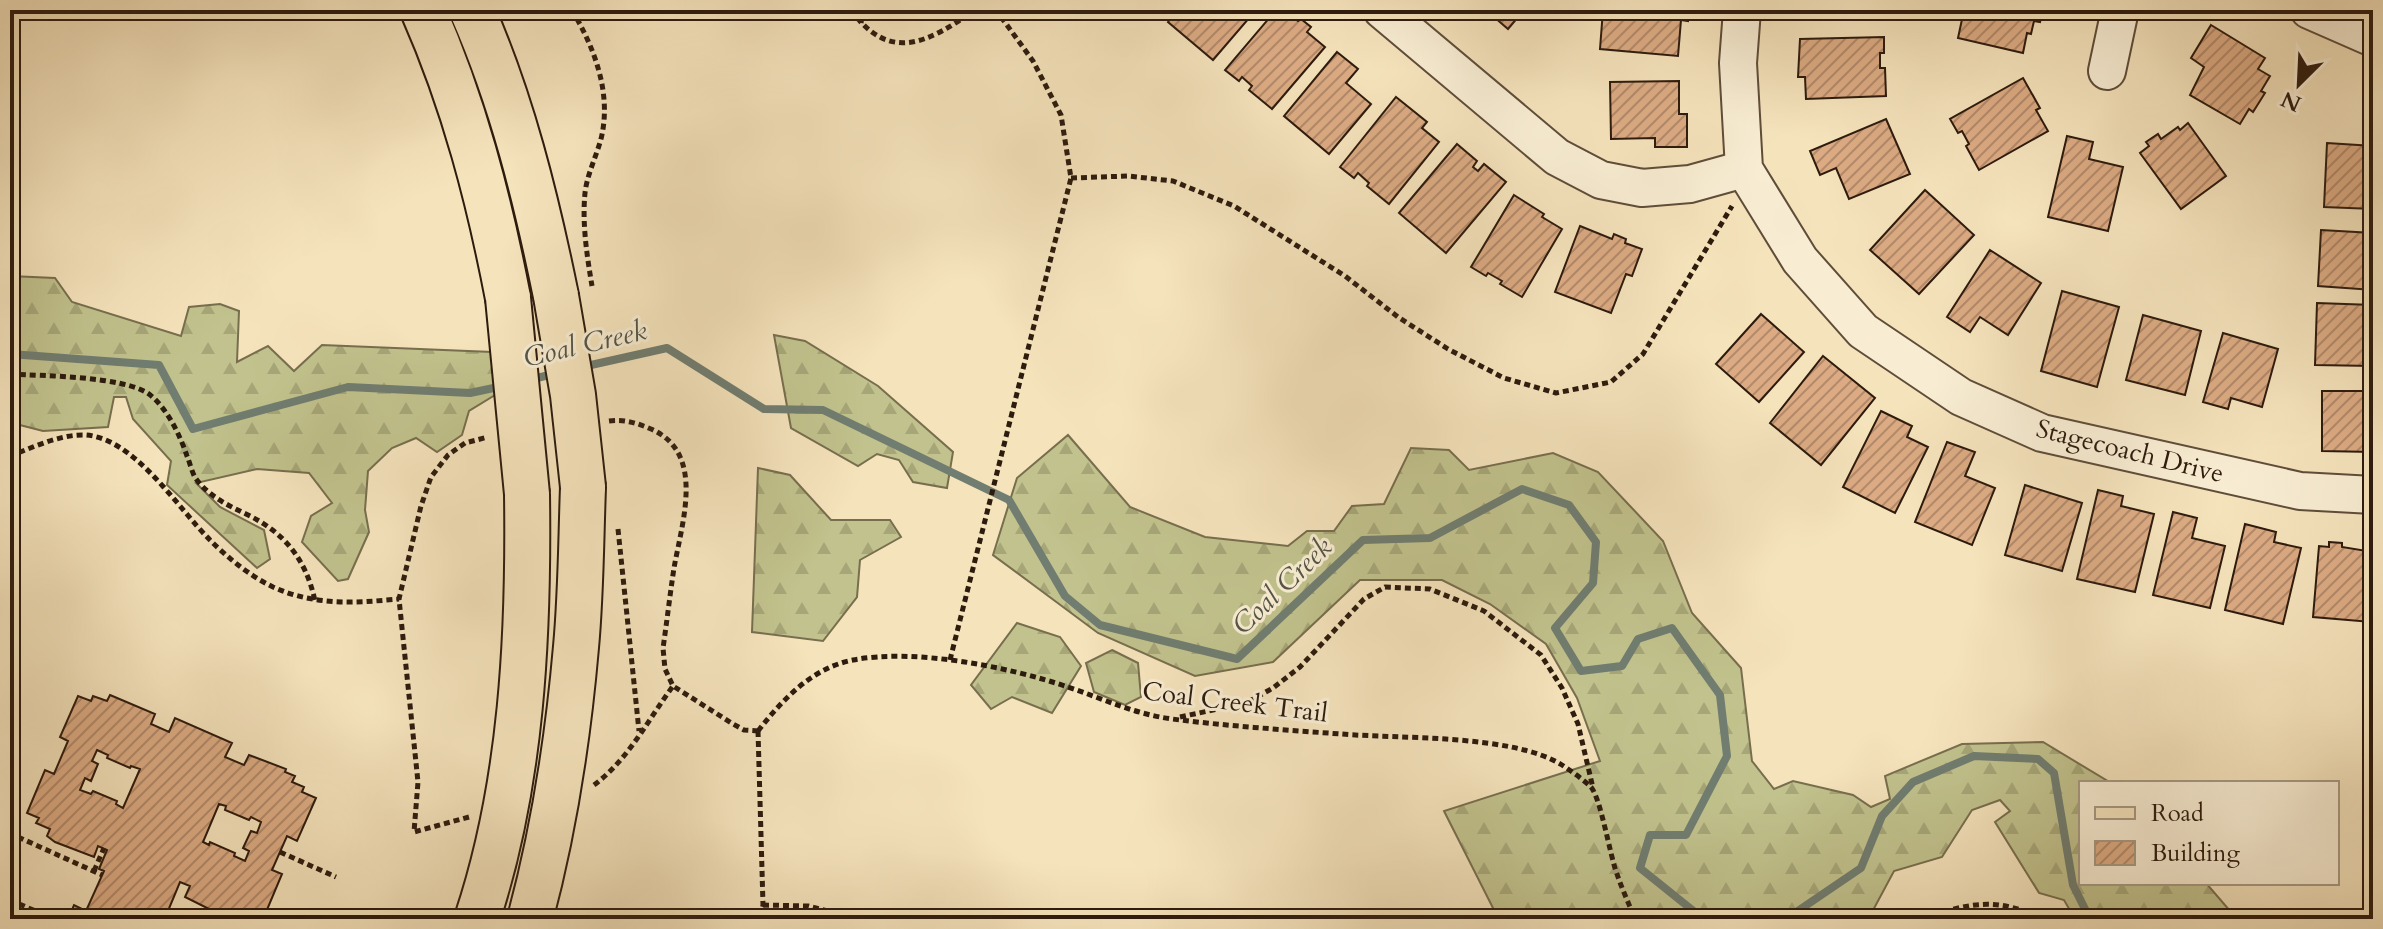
<svg xmlns="http://www.w3.org/2000/svg" width="2383" height="929" font-family="Cardo,serif">
<style>
.forest{fill:url(#forest-firs);stroke:#776e4e;stroke-width:2}
.lines{fill:none;stroke-linecap:round;stroke-linejoin:round}
.stream{stroke:#707d70;stroke-width:8}
.building{fill:url(#building-hatch);stroke:#2d1b0e;stroke-width:2;fill-rule:evenodd}
.minor-casing{stroke:#5f4d3a;stroke-width:40}
.major-casing{stroke:#2d1b0e;stroke-width:48}
.path{stroke:#2d1b0e;stroke-width:5;stroke-dasharray:6 4;stroke-linecap:butt}
.minor{stroke:#f8edd3;stroke-width:36}
.major{stroke:#f5e3bc;stroke-width:44}
.major-bridge-casing{stroke:#2d1b0e;stroke-width:48;stroke-linecap:butt}
.major-bridge{stroke:#f5e3bc;stroke-width:44}
.labels{text-anchor:middle;dominant-baseline:central;stroke-width:6;stroke-linejoin:round;paint-order:stroke}
.street-label{font-size:26px;fill:#2d1b0e;stroke:#f8edd3}
.water-label{font-size:28px;font-style:italic;fill:#545447;stroke:#f8edd3}
</style>
<defs>
<pattern id="forest-firs" width="22" height="20" patternUnits="userSpaceOnUse" patternTransform="scale(2)"><rect width="22" height="20" fill="#c1c28d"/><path d="M5 1l3.5 6h-7zM16 11l3.5 6h-7z" fill="#a6a678"/></pattern>
<pattern id="building-hatch" width="6" height="6" patternUnits="userSpaceOnUse" patternTransform="scale(2)"><rect width="6" height="6" fill="#dcab83"/><path d="M-1 1l2-2M0 6l6-6M5 7l2-2" fill="none" stroke="#b38a6a"/></pattern>
</defs>
<rect width="100%" height="100%" fill="#f5e3bc"/>
<filter id="stains"><feTurbulence type="fractalNoise" baseFrequency=".0025" numOctaves="4"/><feColorMatrix values="0 0 0 0 .2 0 0 0 0 .09 0 0 0 0 .02 0 0 0 .5 -.17"/></filter>
<radialGradient id="worn" r=".72"><stop offset=".6" stop-color="#630" stop-opacity="0"/><stop offset="1" stop-color="#630" stop-opacity=".3"/></radialGradient>
<g class="forest">
<polygon points="10,276 55,278 72,302 181,336 189,307 220,304 239,311 237,362 268,346 294,371 322,345 492,352 495,395 469,411 462,435 437,452 416,438 392,448 368,471 365,510 369,532 348,579 338,581 302,542 311,516 332,503 309,473 257,469 196,483 220,507 264,530 270,559 257,568 167,485 171,461 133,419 126,397 114,397 108,427 43,431 12,423 14,411 10,407"/>
<polygon points="774,335 805,341 878,386 953,452 947,488 913,482 899,460 877,454 858,466 791,428"/>
<polygon points="1068,435 1130,507 1205,537 1288,546 1307,531 1334,531 1352,506 1384,504 1411,448 1449,450 1469,470 1553,453 1598,472 1663,541 1692,613 1741,668 1752,761 1774,789 1793,781 1853,795 1871,807 1890,799 1885,776 1962,744 2043,742 2111,783 2081,783 2081,883 2206,883 2237,919 2075,919 2064,900 2039,893 1995,822 2010,811 2000,800 1972,810 1942,857 1894,871 1871,914 1861,919 1511,919 1495,912 1444,811 1600,761 1577,698 1546,644 1490,604 1442,580 1360,580 1273,662 1195,676 1098,633 993,555 1017,478"/>
<polygon points="758,468 790,475 831,520 890,520 901,537 860,560 857,597 823,641 752,632"/>
<polygon points="1017,623 1060,637 1081,666 1052,713 1012,697 991,709 971,685"/>
<polygon points="1112,650 1138,663 1141,697 1125,705 1094,692 1086,663"/>
</g>
<g class="lines">
<g class="stream">
<polyline points="10,354 159,365 193,429 348,387 470,393 503,386"/>
<polyline points="582,367 667,348 764,409 823,410 1009,500 1065,596 1100,625 1237,659 1363,540 1430,538 1522,489 1569,505 1596,542 1593,583 1555,628 1581,671 1622,666 1638,639 1672,628 1720,695 1727,756 1686,835 1650,835 1640,868 1701,917 1736,919"/>
<polyline points="528,380 558,373"/>
<polyline points="1786,919 1861,868 1882,816 1913,782 1974,756 2038,759 2054,773 2073,885 2090,919"/>
</g>
</g>
<g class="building">
<polygon points="1177,10 1256,10 1213,60 1168,22"/>
<polygon points="1276,10 1285,10 1298,21 1301,19 1311,27 1307,32 1325,47 1272,109 1249,90 1252,86 1242,77 1239,81 1225,70"/>
<polygon points="1486,10 1524,10 1508,29"/>
<polygon points="1603,10 1689,10 1688,21 1681,20 1678,56 1600,49"/>
<polygon points="1964,10 2043,10 2040,22 2034,21 2031,34 2027,33 2023,53 1958,38"/>
<polygon points="2211,25 2265,58 2258,69 2270,76 2261,91 2265,93 2253,112 2249,109 2240,124 2190,95 2204,67 2191,58"/>
<polygon points="1884,37 1884,53 1880,53 1880,68 1885,68 1886,96 1806,99 1805,77 1798,77 1800,39"/>
<polygon points="1337,52 1358,69 1346,83 1371,104 1329,154 1284,116"/>
<polygon points="2023,78 2040,108 2036,110 2048,131 1979,170 1966,146 1969,144 1962,131 1958,133 1950,119"/>
<polygon points="1679,81 1679,114 1687,114 1687,147 1655,147 1655,138 1611,139 1610,82"/>
<polygon points="1396,97 1427,122 1422,128 1439,142 1389,204 1367,186 1369,183 1358,173 1354,178 1340,167"/>
<polygon points="1886,119 1910,174 1849,199 1836,168 1820,175 1810,151"/>
<polygon points="2188,123 2226,176 2181,209 2140,153 2149,146 2146,142 2158,134 2161,139 2178,127 2180,130"/>
<polygon points="2067,136 2093,142 2089,159 2123,167 2108,231 2048,217"/>
<polygon points="2327,143 2373,146 2373,209 2324,207"/>
<polygon points="1457,144 1477,161 1473,167 1478,171 1484,164 1506,182 1446,253 1399,213"/>
<polygon points="1925,190 1974,235 1919,294 1870,250"/>
<polygon points="1514,195 1544,214 1542,217 1562,229 1522,297 1500,284 1502,281 1488,273 1486,276 1471,267"/>
<polygon points="1580,226 1612,239 1614,234 1626,239 1625,243 1642,249 1632,276 1626,274 1611,313 1555,292"/>
<polygon points="2321,230 2373,233 2373,290 2318,286"/>
<polygon points="1990,250 2041,283 2008,335 1980,317 1970,332 1947,317"/>
<polygon points="2062,291 2119,307 2097,387 2041,371"/>
<polygon points="2317,303 2373,305 2373,366 2315,365"/>
<polygon points="1761,314 1804,352 1759,402 1716,364"/>
<polygon points="2143,315 2201,331 2185,395 2126,380"/>
<polygon points="2223,333 2278,349 2262,407 2231,398 2228,409 2203,402"/>
<polygon points="1823,356 1875,398 1821,465 1770,423"/>
<polygon points="2322,391 2373,391 2373,452 2322,451"/>
<polygon points="1881,411 1912,426 1907,437 1928,447 1895,513 1843,487"/>
<polygon points="1947,442 1975,452 1965,476 1995,488 1972,545 1915,522"/>
<polygon points="2025,485 2082,503 2062,571 2005,555"/>
<polygon points="2098,490 2123,496 2121,506 2154,514 2135,592 2077,579"/>
<polygon points="2173,512 2197,518 2192,538 2225,546 2210,608 2153,595"/>
<polygon points="2245,524 2276,532 2274,542 2301,548 2283,624 2225,610"/>
<polygon points="2329,542 2342,543 2342,547 2373,552 2371,622 2313,617 2319,546 2329,547"/>
<path d="M110,695L155,714L151,724L169,732L175,718L232,743L225,757L244,765L249,755L286,769L285,772L295,776L292,782L304,787L302,792L316,798L297,841L287,836L272,870L282,874L264,917L251,911L249,916L236,910L232,917L224,914L223,916L185,897L190,886L180,882L165,918L167,919H68L74,905L86,911L104,871L99,869L107,850L98,846L94,857L55,842L47,836L50,829L36,823L39,818L27,813L45,770L54,774L68,741L60,737L78,696L91,701L93,696L107,701ZM97,750L108,755L107,758L130,768L131,766L140,769L123,808L116,804L117,801L93,791L91,794L80,790L85,778L91,781L98,764L92,761ZM219,804L226,806L225,810L249,820L251,817L261,822L257,833L251,831L243,848L249,851L245,861L234,856L235,853L210,842L209,845L203,842Z"/>
</g>
<g class="lines">
<defs>
<g id="minor">
<polyline points="1382,10 1557,157 1601,180 1642,188 1690,184 1744,169"/>
<polyline points="1742,10 1738,63 1744,169 1800,260 1863,331 1961,397 2042,433 2300,491 2373,495"/>
<polyline points="2309,10 2373,38"/>
<polyline points="2107,71 2120,10"/>
</g>
<g id="major">
<path d="M423,10C464,103 489,199 508,298"/>
<path d="M472,10C512,101 536,198 556,296"/>
<path d="M477,919C522,784 529,635 527,494"/>
<path d="M530,919C554,830 568,739 576,647C581,594 581,540 583,487"/>
</g>
</defs>
<use href="#minor" class="minor-casing"/>
<use href="#major" class="major-casing"/>
<g class="path">
<path d="M572,10C595,49 612,94 601,139C596,157 587,175 585,193C582,224 587,256 592,286"/>
<path d="M851,10C890,64 929,42 975,10"/>
<polyline points="861,23 863,10"/>
<polyline points="1071,178 1128,176 1173,181 1234,206 1345,276 1398,317 1448,349 1504,378 1556,393 1611,382 1643,354 1732,206"/>
<path d="M10,374C43,376 123,376 149,394C167,408 180,435 187,456C190,463 192,473 196,479C209,496 227,505 246,514C284,532 306,559 315,601"/>
<path d="M609,421C624,419 637,423 651,429C706,453 682,522 674,568C670,594 667,621 663,648L665,669L673,686L733,724L744,730L758,731"/>
<path d="M10,456C34,447 60,434 86,435C135,439 177,507 210,540C228,558 250,576 273,587C315,606 355,603 399,599"/>
<polyline points="618,529 639,731"/>
<polyline points="950,660 1071,178 1061,115 1033,61 996,10"/>
<polyline points="1180,717 1246,703 1273,688 1300,667 1364,599 1385,587 1430,589 1484,611 1541,655 1562,688 1578,724 1593,788"/>
<path d="M758,731C783,699 812,668 853,660C915,648 1009,667 1068,687C1104,699 1134,714 1172,719C1227,726 1286,730 1341,734C1401,739 1512,734 1562,765C1571,771 1584,780 1591,787C1601,799 1610,856 1617,874C1622,889 1629,904 1635,919"/>
<polyline points="758,731 763,905 760,919"/>
<path d="M594,785C628,760 648,720 673,686"/>
<polyline points="469,817 414,832 418,782 399,599 421,506 431,477 448,455 465,443 488,437"/>
<polyline points="10,831 18,837 102,875"/>
<polyline points="280,852 336,877"/>
<polyline points="94,871 104,848"/>
<polyline points="10,900 54,919"/>
<polyline points="763,905 808,906 843,915 845,919"/>
<polyline points="12,912 16,902"/>
<path d="M1925,919C1968,902 2000,897 2041,919"/>
</g>
<use href="#minor" class="minor"/>
<use href="#major" class="major"/>
<defs>
<g id="major-bridge">
<polyline points="556,296 573,395 583,487"/>
<polyline points="508,298 527,494"/>
</g>
</defs>
<use href="#major-bridge" class="major-bridge-casing"/>
<use href="#major-bridge" class="major-bridge"/>
</g>
<g class="labels">
<g class="street-label">
<text transform="translate(2130 451) rotate(14)">Stagecoach Drive</text>
<text transform="translate(1235 702) rotate(7)">Coal Creek Trail</text>
</g>
<g class="water-label">
<text transform="translate(585 344) rotate(-13)">Coal Creek</text>
<text transform="translate(1282 586) rotate(-44)">Coal Creek</text>
</g>
</g>
<rect width="2383" height="929" fill="none" stroke="#f5e3bc" stroke-width="40"/>
<rect x="12" y="12" width="2359" height="905" fill="none" stroke="#2d1b0e" stroke-width="4"/>
<rect x="20" y="20" width="2343" height="889" fill="none" stroke="#2d1b0e" stroke-width="2"/>
<rect x="2079" y="781" width="260" height="104" fill="#f8edd3" stroke="#a79984" stroke-width="2"/>
<rect x="2095" y="807" width="40" height="12" fill="#f5e3bc" stroke="#a79984" stroke-width="2"/>
<text x="2151" y="821" font-size="24" fill="#2d1b0e">Road</text>
<rect x="2095" y="841" width="40" height="24" fill="url(#building-hatch)" stroke="#a79984" stroke-width="2"/>
<text x="2151" y="861" font-size="24" fill="#2d1b0e">Building</text>
<g transform="translate(2299 84) rotate(204)" stroke="#f8edd3" stroke-width="6" paint-order="stroke">
<path d="M0-6L14 30L0 20L-14 30Z" fill="#2d1b0e"/>
<text y="-12" font-size="22" font-weight="bold" text-anchor="middle" fill="#2d1b0e">N</text>
</g>
<rect width="100%" height="100%" filter="url(#stains)"/>
<rect width="100%" height="100%" fill="url(#worn)"/>
</svg>
